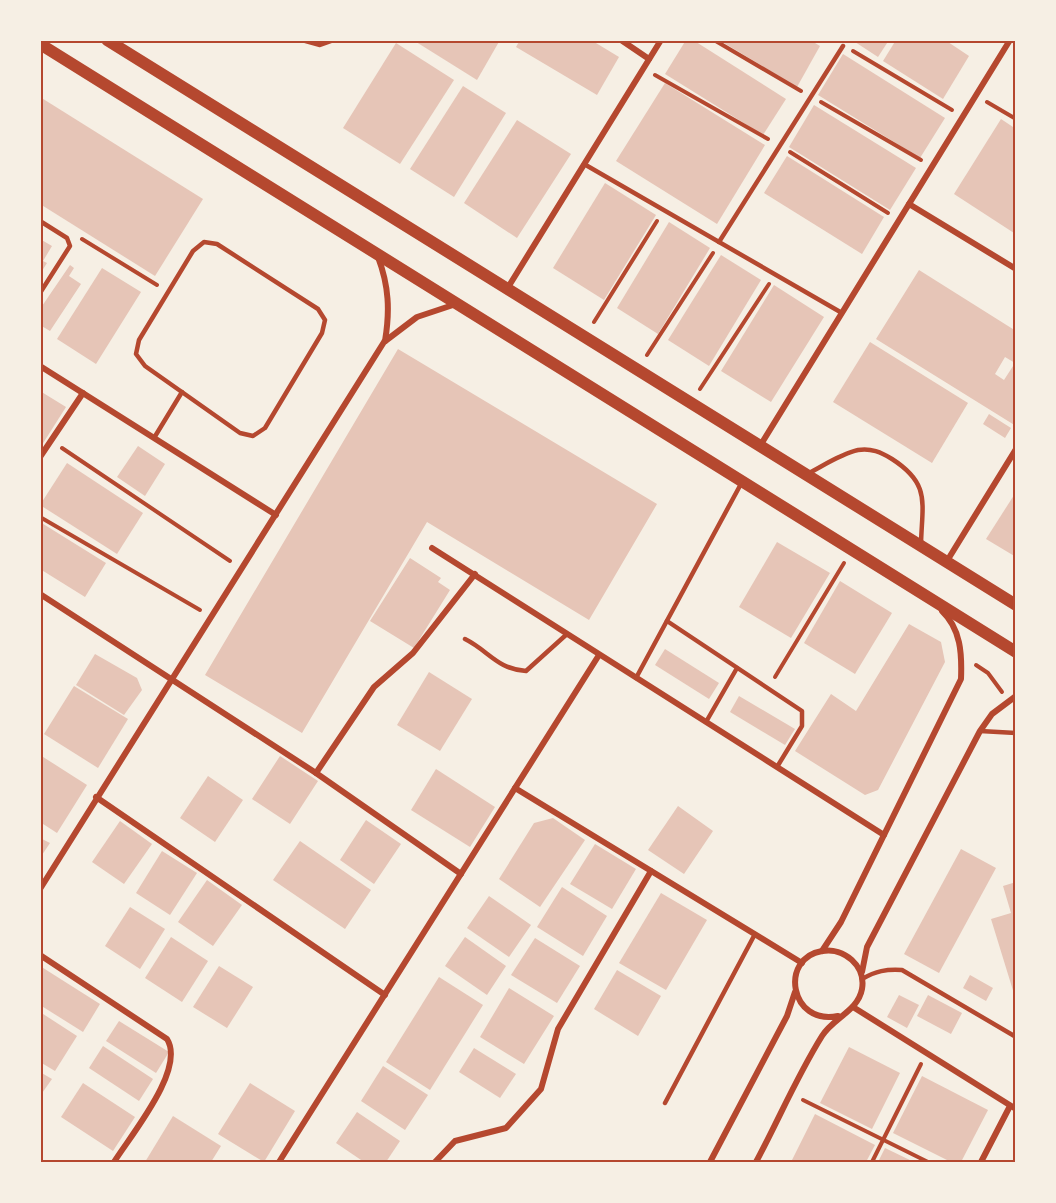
<svg xmlns="http://www.w3.org/2000/svg" width="1056" height="1203" font-family="'PT Sans Narrow',sans-serif">
<style>
.building{fill:#e6c5b7;fill-rule:evenodd}
.lines{fill:none;stroke-linecap:round;stroke-linejoin:round}
.path{stroke:#b5482f;stroke-width:4}
.service{stroke:#b5482f;stroke-width:4.5}
.minor{stroke:#b5482f;stroke-width:6}
.secondary{stroke:#b5482f;stroke-width:12}
.neatline{fill:none;stroke:#b5482f;stroke-width:2}
</style>
<rect width="100%" height="100%" fill="#f6efe4"/>
<g class="building">
<polygon points="413,40 500,40 477,80"/>
<polygon points="520,40 591,40 619,57 597,95 516,47"/>
<polygon points="686,40 693,40 786,99 763,135 665,74"/>
<polygon points="719,40 810,40 820,46 797,87"/>
<polygon points="852,40 889,40 878,57"/>
<polygon points="896,40 945,40 969,56 943,99 883,61"/>
<polygon points="396,43 454,80 400,164 343,128"/>
<polygon points="843,54 945,118 920,158 818,95"/>
<polygon points="665,83 765,145 717,224 616,161"/>
<polygon points="463,86 506,113 454,197 410,169"/>
<polygon points="40,97 203,199 155,276 40,204"/>
<polygon points="814,105 916,168 890,210 789,147"/>
<polygon points="1001,119 1016,129 1014,233 954,194"/>
<polygon points="517,120 571,154 517,238 464,203"/>
<polygon points="787,156 884,217 862,254 764,193"/>
<polygon points="605,183 656,215 604,300 553,268"/>
<polygon points="669,222 710,248 658,334 617,308"/>
<polygon points="40,239 52,246 43,261 47,263 40,274"/>
<polygon points="721,255 761,280 709,366 668,340"/>
<polygon points="70,265 74,268 69,276 81,284 50,331 40,325 40,309"/>
<polygon points="102,268 141,292 96,364 57,339"/>
<path d="M919,270L1016,331V426L876,339ZM1005,357L1015,363L1004,380L995,374Z"/>
<polygon points="774,285 824,317 771,402 721,371"/>
<polygon points="870,342 968,403 932,463 833,402"/>
<polygon points="398,349 657,504 589,620 427,522 302,733 205,675"/>
<polygon points="40,391 66,407 40,448"/>
<polygon points="989,414 1011,428 1005,438 983,424"/>
<polygon points="138,446 165,464 145,496 117,477"/>
<polygon points="67,463 143,513 117,554 40,505"/>
<polygon points="1016,492 1016,557 986,539"/>
<polygon points="40,522 106,563 85,597 40,569"/>
<polygon points="777,542 830,573 791,638 739,607"/>
<polygon points="410,558 441,578 438,582 450,590 414,648 370,621"/>
<polygon points="840,581 892,613 855,674 804,643"/>
<polygon points="909,624 941,642 945,662 878,790 865,795 795,751 831,694 856,711"/>
<polygon points="665,649 719,683 709,699 655,665"/>
<polygon points="95,654 137,678 142,690 124,715 76,685"/>
<polygon points="429,672 472,699 440,751 397,725"/>
<polygon points="74,686 128,719 98,768 44,734"/>
<polygon points="739,696 795,729 785,745 730,712"/>
<polygon points="40,755 87,785 57,833 40,822"/>
<polygon points="280,756 318,781 290,824 252,799"/>
<polygon points="436,769 495,807 470,847 411,810"/>
<polygon points="208,776 243,800 215,842 180,818"/>
<polygon points="678,806 713,831 684,874 648,850"/>
<polygon points="553,818 585,840 540,907 499,879 534,823"/>
<polygon points="366,820 401,844 374,884 340,860"/>
<polygon points="120,821 152,844 124,884 92,862"/>
<polygon points="40,838 50,843 40,858"/>
<polygon points="300,841 371,890 345,929 273,880"/>
<polygon points="595,844 636,869 612,909 570,884"/>
<polygon points="961,849 996,868 939,973 904,954"/>
<polygon points="162,851 197,873 170,915 136,893"/>
<polygon points="207,880 242,905 213,946 178,922"/>
<polygon points="1016,882 1016,997 1015,997 991,919 1011,913 1003,886"/>
<polygon points="562,887 607,916 583,956 537,927"/>
<polygon points="661,893 707,920 666,990 619,963"/>
<polygon points="489,896 531,925 509,957 467,928"/>
<polygon points="130,907 165,929 140,969 105,946"/>
<polygon points="171,937 208,961 182,1002 145,978"/>
<polygon points="465,937 506,966 487,995 445,966"/>
<polygon points="535,938 580,966 557,1003 511,975"/>
<polygon points="40,966 100,1004 83,1032 40,1005"/>
<polygon points="219,966 253,987 227,1028 193,1007"/>
<polygon points="617,970 661,996 638,1036 594,1009"/>
<polygon points="970,975 993,988 986,1001 963,988"/>
<polygon points="439,977 483,1005 430,1090 386,1062"/>
<polygon points="509,988 554,1016 524,1064 480,1037"/>
<polygon points="899,995 919,1005 907,1028 887,1017"/>
<polygon points="928,995 962,1013 951,1034 917,1016"/>
<polygon points="40,1012 77,1036 55,1071 40,1062"/>
<polygon points="119,1021 169,1052 156,1073 106,1041"/>
<polygon points="103,1046 153,1079 139,1101 89,1068"/>
<polygon points="849,1047 900,1073 872,1129 820,1103"/>
<polygon points="474,1048 516,1074 500,1098 459,1072"/>
<polygon points="383,1066 428,1095 405,1130 361,1101"/>
<polygon points="40,1072 52,1079 40,1096"/>
<polygon points="922,1076 988,1110 961,1162 951,1162 893,1133"/>
<polygon points="83,1083 135,1117 113,1151 61,1117"/>
<polygon points="250,1083 295,1111 264,1162 218,1134"/>
<polygon points="357,1112 400,1141 386,1162 364,1162 336,1143"/>
<polygon points="815,1114 875,1145 866,1162 791,1162"/>
<polygon points="173,1116 221,1146 211,1162 145,1162"/>
<polygon points="885,1148 914,1162 878,1162"/>
</g>
<g class="lines">
<g class="path">
<polyline points="714,40 801,91"/>
<polyline points="853,51 952,110"/>
<polyline points="655,75 768,139"/>
<polyline points="821,102 921,160"/>
<polyline points="987,102 1016,119"/>
<polyline points="790,152 888,213"/>
<polyline points="82,239 157,285"/>
<polyline points="594,322 657,221"/>
<polyline points="647,355 713,253"/>
<polyline points="700,389 769,284"/>
<polyline points="62,448 230,561"/>
<polyline points="40,517 200,610"/>
<polyline points="976,665 988,673 1002,692"/>
<polyline points="775,677 844,563"/>
<polyline points="803,1100 928,1162"/>
<polyline points="872,1162 921,1064"/>
</g>
<g class="service">
<polyline points="302,40 320,45 334,40"/>
<polyline points="584,164 842,313"/>
<polyline points="40,221 67,238 70,246 40,293"/>
<polygon points="204,242 217,244 318,309 325,320 322,333 265,428 253,436 240,433 145,366 136,354 139,340 193,251"/>
<polyline points="719,242 843,46"/>
<polyline points="154,438 182,392"/>
<path d="M807,474C823,466 840,454 858,450C871,448 881,452 892,459C931,484 922,503 921,544"/>
<polyline points="667,621 802,711 802,726 777,767"/>
<path d="M465,639C489,651 497,669 526,671L567,634"/>
<polyline points="636,678 742,482"/>
<polyline points="706,722 737,668"/>
<polyline points="980,731 1016,733"/>
<path d="M862,979C876,971 886,969 902,970L1016,1037"/>
<polyline points="665,1103 755,934"/>
</g>
<g class="minor">
<polyline points="621,40 649,59"/>
<polyline points="909,204 1016,269"/>
<path d="M378,257C389,286 390,311 385,341"/>
<polyline points="507,289 661,40"/>
<polyline points="40,366 276,515"/>
<polyline points="760,446 1010,40"/>
<polyline points="40,457 83,393"/>
<polyline points="432,548 884,835"/>
<polyline points="947,561 1016,449"/>
<polyline points="40,594 316,773 461,874"/>
<polyline points="316,773 374,687 413,653 475,574"/>
<polyline points="515,788 802,963"/>
<polyline points="96,797 385,995"/>
<polyline points="40,889 384,342 417,317 456,304"/>
<path d="M822,951L841,922L961,679C962,654 961,629 942,611"/>
<path d="M40,955L167,1039C186,1069 131,1135 114,1162"/>
<polyline points="862,972 867,947 980,731 992,714 1016,696"/>
<polyline points="853,1007 1016,1109"/>
<polyline points="279,1162 599,655"/>
<polyline points="435,1162 455,1141 506,1128 541,1089 558,1029 651,871"/>
<polyline points="710,1162 787,1016 795,992"/>
<path d="M756,1162C778,1121 797,1076 822,1036C833,1018 858,1011 862,989C866,966 844,947 822,951C779,958 790,1026 838,1016"/>
<polyline points="981,1162 1010,1106"/>
</g>
<g class="secondary">
<polyline points="107,40 1016,605"/>
<polyline points="40,44 1016,652"/>
</g>
</g>
<rect width="1056" height="1203" fill="none" stroke="#f6efe4" stroke-width="84"/>
<rect x="42" y="42" width="972" height="1119" class="neatline"/>
</svg>
